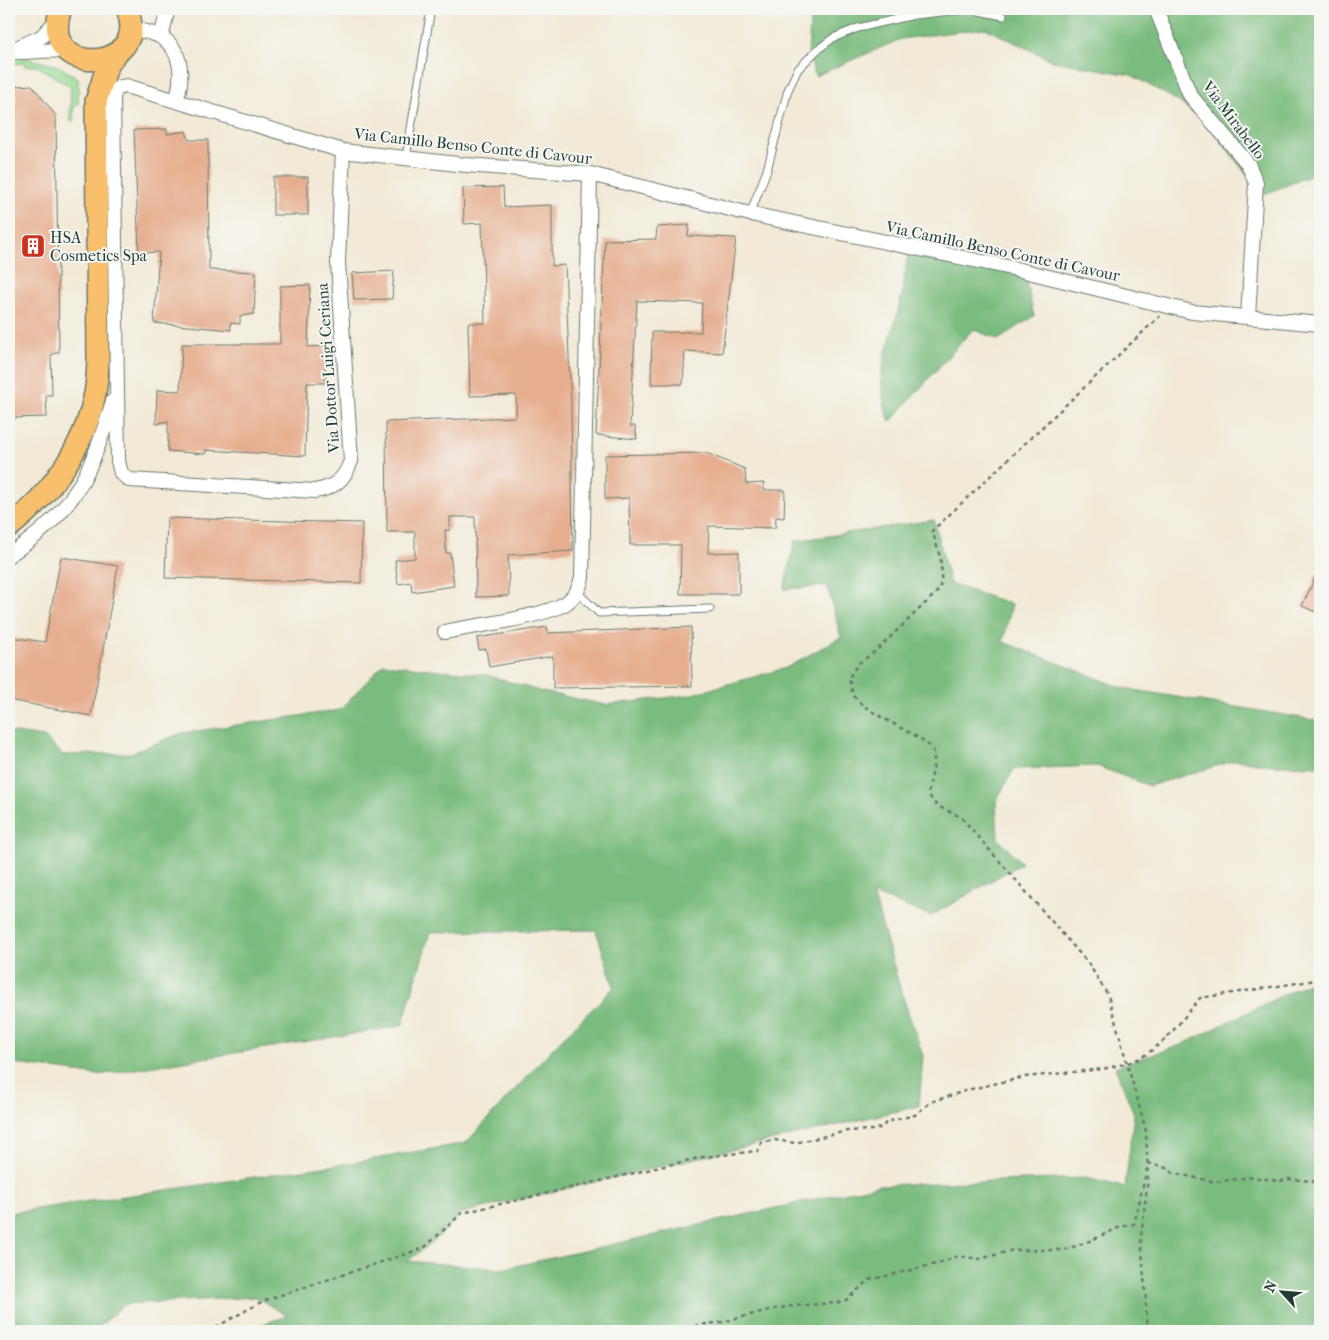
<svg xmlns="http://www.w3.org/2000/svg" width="1329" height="1340" font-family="'IM FELL French Canon',serif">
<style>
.green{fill:#99dc94;stroke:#5c8c64}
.forest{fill:#7abc7e;stroke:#4c7c59}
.building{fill:#e6ae8e}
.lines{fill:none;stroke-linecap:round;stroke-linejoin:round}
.service-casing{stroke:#697a6d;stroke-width:9}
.minor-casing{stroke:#697a6d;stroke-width:16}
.primary-casing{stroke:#697a6d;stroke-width:24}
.path{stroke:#697a6d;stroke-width:2.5;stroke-dasharray:4 4;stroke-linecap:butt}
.service{stroke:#fff;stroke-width:7}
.minor{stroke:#fff;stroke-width:14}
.primary{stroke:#f8bf6c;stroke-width:21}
.labels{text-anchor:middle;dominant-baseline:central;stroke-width:4;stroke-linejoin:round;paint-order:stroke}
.street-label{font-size:16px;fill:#1f3d34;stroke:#f6f6f2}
.poi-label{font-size:16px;fill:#1f3d34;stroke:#f6f6f2;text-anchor:start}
</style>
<rect width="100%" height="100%" fill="#f6f6f2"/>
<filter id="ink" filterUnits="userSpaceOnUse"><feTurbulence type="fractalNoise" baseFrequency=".02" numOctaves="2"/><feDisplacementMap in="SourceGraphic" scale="10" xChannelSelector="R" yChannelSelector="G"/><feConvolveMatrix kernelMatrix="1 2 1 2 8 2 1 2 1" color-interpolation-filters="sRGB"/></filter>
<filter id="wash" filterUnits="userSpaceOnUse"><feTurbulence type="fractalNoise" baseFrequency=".0096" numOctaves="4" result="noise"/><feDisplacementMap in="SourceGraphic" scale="20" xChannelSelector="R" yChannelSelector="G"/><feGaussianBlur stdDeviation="1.12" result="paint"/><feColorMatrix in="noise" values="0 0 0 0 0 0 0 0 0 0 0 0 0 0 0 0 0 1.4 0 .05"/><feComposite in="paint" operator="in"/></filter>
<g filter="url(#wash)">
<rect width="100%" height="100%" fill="#f2ead7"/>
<polygon class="green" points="25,58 58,66 78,78 78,104 74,105 73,121 70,121 71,87 37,66 25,66 25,63 9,64 9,59"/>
<g class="forest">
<polygon points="811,9 1320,9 1320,172 1262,195 1208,124 1176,100 1131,75 1053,61 985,28 901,39 815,76 808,53"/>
<path d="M909,246L1025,275L1034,316L998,340L973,329L890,422C871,372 888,354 899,307C904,287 906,266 909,246Z"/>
<polygon points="934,520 950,584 1012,604 1003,642 1123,688 1314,720 1320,714 1320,766 1272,765 1236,760 1149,786 1097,766 1014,769 996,801 998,839 1022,863 931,916 873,894 900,988 923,1056 919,1106 462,1213 442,1234 408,1261 502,1269 879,1185 1085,1178 1125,1187 1134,1114 1115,1067 1181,1045 1320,977 1320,1331 241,1331 287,1316 256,1297 125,1304 94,1331 9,1331 9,1213 357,1162 466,1143 553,1048 614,987 596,930 430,932 402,1026 98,1075 9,1063 9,732 44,737 63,755 131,753 182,733 340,710 383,664 487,675 539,691 606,705 689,695 786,668 841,637 827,586 784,589 795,541"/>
</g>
<g id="blocks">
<g class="building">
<polygon points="32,85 56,116 59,352 51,355 52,395 46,395 47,417 11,418 9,144 13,144 12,112 16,112 15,86"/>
<polygon points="167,129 167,134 186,131 189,140 208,140 209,270 256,272 254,314 240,316 240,324 230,323 231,330 154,323 159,252 139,253 134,130"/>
<rect x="273" y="177" width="35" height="38"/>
<polygon points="503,187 504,207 552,205 552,266 565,265 571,403 573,551 508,555 509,596 476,597 475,517 450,517 450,530 445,530 446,553 450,553 454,586 412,592 411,582 398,584 395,560 415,558 415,532 387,532 386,422 516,417 516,395 470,396 468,323 485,323 482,223 464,224 463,188"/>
<polygon points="689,225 688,236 736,238 722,353 685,351 683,384 651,384 652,332 701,332 702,303 637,301 630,426 635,426 637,439 596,435 605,240 656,239 657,227"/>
<polygon points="394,271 392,299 354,300 352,273"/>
<polygon points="310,285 308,347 325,346 325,383 307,383 305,456 206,450 205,454 168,451 168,421 156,424 157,390 180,391 182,344 280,344 280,286"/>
<polygon points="706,453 745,469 746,484 764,483 764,490 785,490 784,518 776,517 775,528 709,526 708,553 739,552 739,594 680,594 681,545 630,545 629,498 605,499 605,455"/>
<polygon points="167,518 362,523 361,583 165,578"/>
<polygon points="61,557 118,566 91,716 9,700 9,637 45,642"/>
<polygon points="1320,567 1320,614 1302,606"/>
<polygon points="547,627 548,633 691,627 692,686 553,688 553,656 489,667 486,649 479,650 477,638"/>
</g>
</g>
</g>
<g filter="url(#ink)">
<use href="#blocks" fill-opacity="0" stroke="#697a6d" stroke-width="1"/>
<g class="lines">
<defs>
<g id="service">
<polyline points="406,158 431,9"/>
<polyline points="750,214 767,170 788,90 798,69 816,51 833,38 858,28 914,15 969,9 1003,16"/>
<polyline points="577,592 599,613 710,609"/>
</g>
<g id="minor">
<polyline points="1156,9 1190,95 1248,164 1256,183 1248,317"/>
<path d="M131,28C140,31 153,32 161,37C184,51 183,80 176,101"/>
<polyline points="161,37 168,9"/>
<polyline points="14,49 41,37 58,19"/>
<path d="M9,51C31,55 45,47 69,52"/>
<path d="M343,151L338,262L351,461C344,480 334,488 315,491L129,480L121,473L118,461L113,96L117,88L126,86L343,151L466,165L590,174L750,214L1012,268L1192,312L1320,324"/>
<path d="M9,555C76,511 90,475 113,401"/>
<path d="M445,632C477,625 541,618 566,603C576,596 580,588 582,577L590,174"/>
</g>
<g id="primary">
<path d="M61,9C36,80 153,73 127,9"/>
<path d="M9,527C49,496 84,448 94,398C97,387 97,375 98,363L96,101L107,67L115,54"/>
</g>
</defs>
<use href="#service" class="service-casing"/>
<use href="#minor" class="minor-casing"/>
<use href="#primary" class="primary-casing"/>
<g class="path">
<path d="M1128,1063C1160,1052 1179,1023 1200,998L1310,981L1320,977"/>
<polyline points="1148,1163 1166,1168 1173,1173 1216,1182 1252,1177 1280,1181 1289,1179 1312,1181 1320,1184"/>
<polyline points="209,1331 263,1301 424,1248 462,1213 703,1157 758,1151 761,1143 775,1140 795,1143 847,1131 873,1130 883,1127 886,1122 915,1115 931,1102 971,1089 1025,1077 1103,1069 1127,1063"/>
<polyline points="680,1331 698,1325 723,1322 769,1310 793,1306 835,1303 846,1300 869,1280 936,1264 958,1256 980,1259 1013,1250 1063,1250 1085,1243 1118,1228 1134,1224 1147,1169"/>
<path d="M1148,1331L1141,1237L1148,1179L1146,1131L1108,995L1088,963L961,817L937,806L928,794C930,782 935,765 934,753C931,737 867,716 854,696C851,691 850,683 849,677L859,663L877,650L939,590C945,570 939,550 932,531L1160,316"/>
</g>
<use href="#service" class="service"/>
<use href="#minor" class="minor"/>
<use href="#primary" class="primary"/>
</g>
</g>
<defs>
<symbol id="building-square" viewBox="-11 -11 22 22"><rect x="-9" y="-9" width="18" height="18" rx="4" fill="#c8321e" stroke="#f6f6f2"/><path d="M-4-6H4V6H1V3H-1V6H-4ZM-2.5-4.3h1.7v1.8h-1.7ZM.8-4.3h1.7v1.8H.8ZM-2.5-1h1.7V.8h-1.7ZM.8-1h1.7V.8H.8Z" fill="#fff"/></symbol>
</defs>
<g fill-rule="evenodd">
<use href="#building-square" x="19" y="232" width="28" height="28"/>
</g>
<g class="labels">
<g class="street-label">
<text transform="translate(1234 120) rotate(53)">Via Mirabello</text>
<text transform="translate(473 146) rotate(6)">Via Camillo Benso Conte di Cavour</text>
<text transform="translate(1003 251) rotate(12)">Via Camillo Benso Conte di Cavour</text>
<text transform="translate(328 368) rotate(-94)">Via Dottor Luigi Ceriana</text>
</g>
<g class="poi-label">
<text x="50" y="237">HSA<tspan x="50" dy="18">Cosmetics Spa</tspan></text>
</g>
</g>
<rect width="1329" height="1340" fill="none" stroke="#f6f6f2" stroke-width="30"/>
<g transform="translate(1282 1292) rotate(296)" stroke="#f6f6f2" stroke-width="4" paint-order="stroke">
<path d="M0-4L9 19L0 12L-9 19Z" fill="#1f3d34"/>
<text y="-8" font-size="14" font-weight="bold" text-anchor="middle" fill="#1f3d34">N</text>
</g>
</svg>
